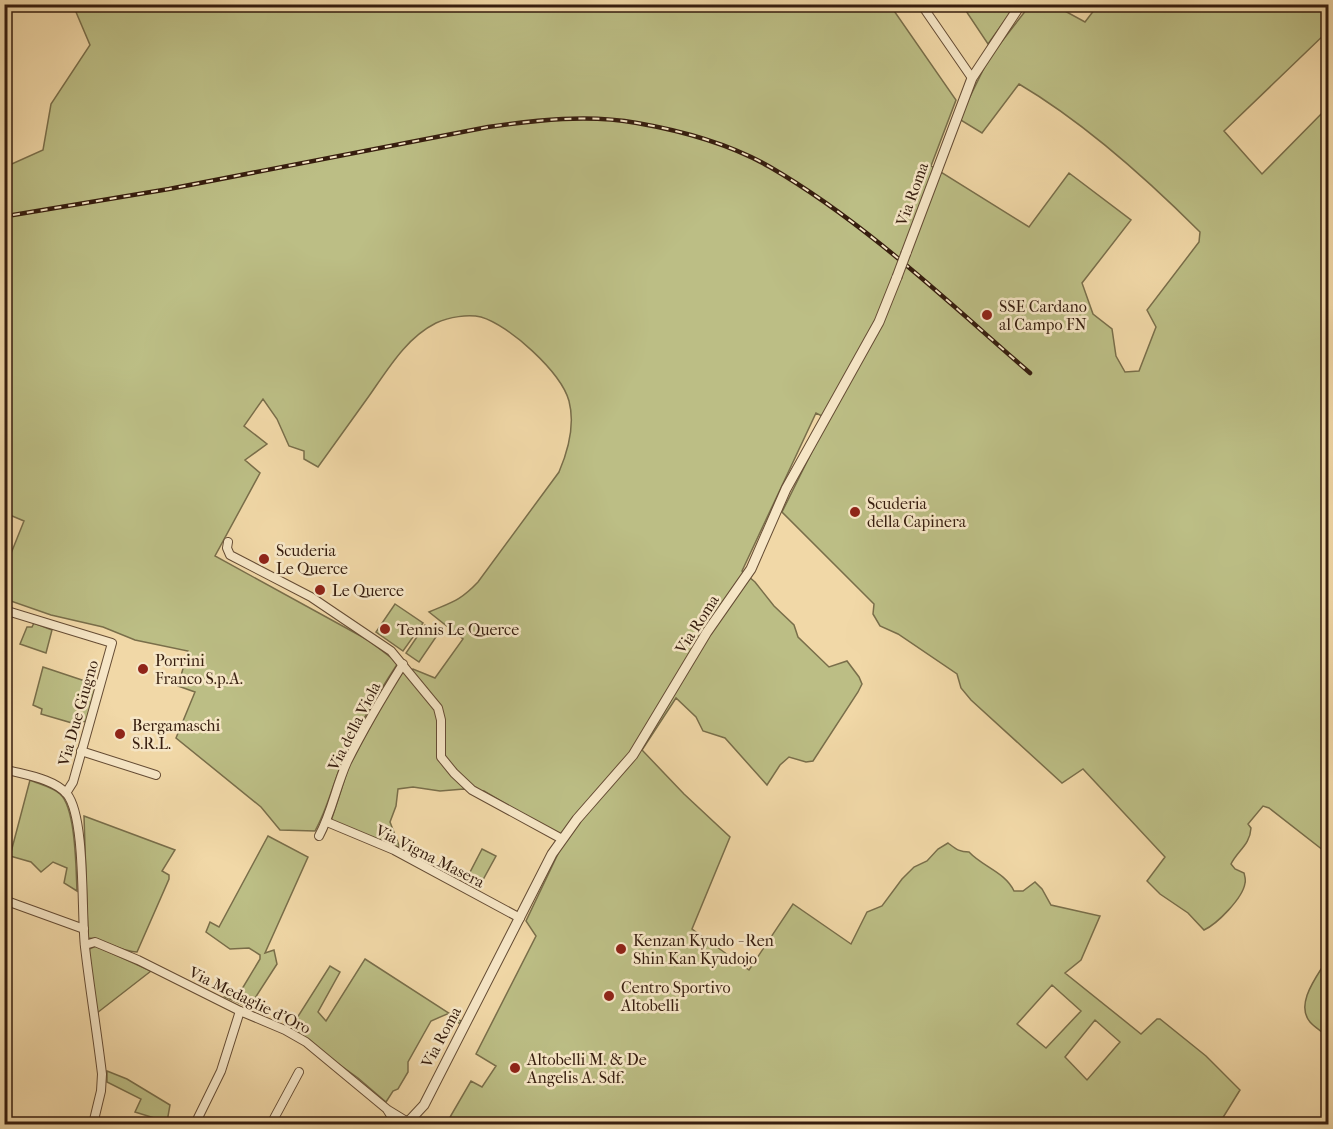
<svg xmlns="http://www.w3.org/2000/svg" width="1333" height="1129" font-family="'IM FELL French Canon',serif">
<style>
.green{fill:#bcbe85;stroke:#796e4a;stroke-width:1.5;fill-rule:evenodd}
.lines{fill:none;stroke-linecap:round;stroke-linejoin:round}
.minor-casing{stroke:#654c34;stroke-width:10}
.tertiary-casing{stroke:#654c34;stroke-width:11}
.minor{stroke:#f6e6c6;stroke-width:8}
.tertiary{stroke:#f6e6c6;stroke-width:9}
.rail-casing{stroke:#361d0e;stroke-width:4.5}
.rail{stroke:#f6e6c6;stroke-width:2;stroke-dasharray:7;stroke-linecap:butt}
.tertiary-bridge-casing{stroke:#654c34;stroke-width:11;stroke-linecap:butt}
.tertiary-bridge{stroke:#f6e6c6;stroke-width:9}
.poi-dot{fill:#8f2418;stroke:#f6e6c6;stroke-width:2}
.labels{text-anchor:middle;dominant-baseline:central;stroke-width:5;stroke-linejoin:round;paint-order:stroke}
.street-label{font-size:16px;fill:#361d0e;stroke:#f6e6c6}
.poi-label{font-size:16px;fill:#361d0e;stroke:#f6e6c6;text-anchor:start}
</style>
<rect width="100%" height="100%" fill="#f1d8a7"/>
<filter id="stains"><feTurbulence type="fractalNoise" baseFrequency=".00333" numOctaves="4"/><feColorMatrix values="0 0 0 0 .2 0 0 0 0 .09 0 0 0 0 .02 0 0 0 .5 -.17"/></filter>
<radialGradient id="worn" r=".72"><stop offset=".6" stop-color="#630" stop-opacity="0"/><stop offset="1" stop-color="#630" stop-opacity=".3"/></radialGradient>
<g class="green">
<path d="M73,5H890L956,100L931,166L1029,227L1069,173L1131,220L1082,283L1093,314L1112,329L1116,356L1125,372L1139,371L1156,327L1147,310L1199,242L1200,232C1146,178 1085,123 1019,84L982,133L959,119L989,58L1030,5H1054L1085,22L1098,5H1328V31L1224,131L1262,174L1328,107V854L1269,808L1263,806L1248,824L1251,828C1250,845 1238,850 1231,864L1235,869L1244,873C1245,877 1246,880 1245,883C1243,898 1217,924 1204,930L1188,913L1160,894L1147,881L1165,857L1083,769L1062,783L971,700L961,688L957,674L898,634L880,626L873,614L874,604L782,512L828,419L816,413L742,571L755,582L774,606L794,625L798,637L829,667L847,661L859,677L862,684L858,692L813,761L806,762L789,757L780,765L767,785L725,738L703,731L696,717L676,698L642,750L684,794L730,837L692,929L749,970L793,904L851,944L867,912L882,906L902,879L914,867L927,861L938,849L948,843C956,849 959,852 969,852C983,867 1005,872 1014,891H1023L1035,882L1042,889L1051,905L1100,916L1081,960L1065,973L1141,1034L1157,1019H1160L1206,1056L1240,1090L1219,1124H446L471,1081L482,1087L496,1066L476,1054L536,936L526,921L565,839L484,791L464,789L440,791L413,787L398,789L396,806L390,822L400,848L331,821L349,766L399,673L413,669L435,678L463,639L429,612C452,602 460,601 478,582L559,472C568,451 575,424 569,401C561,372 509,325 481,317C468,314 449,317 436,323C406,338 388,369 369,396C352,420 335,443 318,467L304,459V451L289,446L277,419L263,399L244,426L267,444L245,460L260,473L215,556L368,640L398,663C377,695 356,729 341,765C332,787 327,810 315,831L280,830L261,807L176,738L195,692L178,686L188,651L135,640L103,627L51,615L5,599L4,571L24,521L5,513V167L43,150L51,104L90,45ZM1052,985L1081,1011L1046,1048L1017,1024ZM1095,1020L1120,1042L1087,1080L1065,1057Z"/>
<polygon points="962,5 1016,5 988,44"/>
<polygon points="395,604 423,623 403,651 376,632"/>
<polygon points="34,623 52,630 46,653 20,644 27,627 32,627"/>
<polygon points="425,625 438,634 419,662 406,653"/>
<polygon points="43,667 97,685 86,722 81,721 79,725 41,714 42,709 33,705"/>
<path d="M30,780C39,784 53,787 60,794C76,808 76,870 77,891L64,883L67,868L53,862L41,872L31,862L10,856Z"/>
<path d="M84,816L175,850L162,871L169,875V879L137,952C120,952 105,939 88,938Z"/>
<polygon points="268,836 308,857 265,953 274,950 277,964 255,998 268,1008 264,1014 225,997 239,994 260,959 260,955 249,948 230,949 206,932 210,922 219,927"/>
<polygon points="482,849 496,856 479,887 466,880"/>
<polygon points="96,946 151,971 97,1013 87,950"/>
<path d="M1328,958V1037C1323,1032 1314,1027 1310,1022C1294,1003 1319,974 1328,958Z"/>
<polygon points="365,959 461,1021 460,1024 447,1014 431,1021 408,1062 408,1072 398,1089 393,1091 386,1102 358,1078 290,1029 330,966 340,972 318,1012 326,1021"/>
<polygon points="107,1071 127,1079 170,1105 167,1122 135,1112 141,1099 107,1082"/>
</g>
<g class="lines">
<defs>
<g id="minor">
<polyline points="921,4 972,78"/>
<polyline points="228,542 227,548 230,555 311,597 391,651 438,708 441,720 441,757 454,773 472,790 562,839"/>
<polyline points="4,610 112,643 73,782 66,793"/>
<polyline points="81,751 156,775"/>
<path d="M4,769C24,775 53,778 67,794C86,818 81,914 85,947C90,990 97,1032 102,1074L101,1091L93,1124"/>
<polyline points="327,822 394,850 520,918"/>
<path d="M319,836C332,812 336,786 347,762C364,728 383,696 403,664"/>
<polyline points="4,900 84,929"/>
<polyline points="85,945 95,942 138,960 240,1011 285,1030 306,1042 388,1110 406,1121"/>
<polyline points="388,1111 396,1124"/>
<polyline points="195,1124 221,1071 240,1011"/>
<polyline points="271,1124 299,1072"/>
</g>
<g id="tertiary">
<polyline points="906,253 972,78 1021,4"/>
<polyline points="410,1120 424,1105 552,854 577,819 633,755 707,632 751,569 786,489 879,322 897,277"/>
<polyline points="402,1124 410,1120 420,1124"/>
</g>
</defs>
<use href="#minor" class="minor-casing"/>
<use href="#tertiary" class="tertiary-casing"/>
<use href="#minor" class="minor"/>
<use href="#tertiary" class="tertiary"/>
<defs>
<path id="rail" d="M13,215L169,189L488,127C537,120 588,114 637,123C683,131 730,144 770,167C866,223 947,301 1030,373"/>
</defs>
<use href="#rail" class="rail-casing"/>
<use href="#rail" class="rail"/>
<defs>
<polyline id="tertiary-bridge" points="897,277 906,253"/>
</defs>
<use href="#tertiary-bridge" class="tertiary-bridge-casing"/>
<use href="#tertiary-bridge" class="tertiary-bridge"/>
</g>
<g class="poi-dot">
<circle cx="987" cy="315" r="6"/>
<circle cx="855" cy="512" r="6"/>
<circle cx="264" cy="559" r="6"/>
<circle cx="320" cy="590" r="6"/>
<circle cx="385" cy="629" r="6"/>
<circle cx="143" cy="669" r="6"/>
<circle cx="120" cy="734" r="6"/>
<circle cx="621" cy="949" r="6"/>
<circle cx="609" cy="996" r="6"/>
<circle cx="515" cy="1068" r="6"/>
</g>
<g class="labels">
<g class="street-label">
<text transform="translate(912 194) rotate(-70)">Via Roma</text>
<text transform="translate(697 624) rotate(-57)">Via Roma</text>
<text transform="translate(78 713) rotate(-74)">Via Due Giugno</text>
<text transform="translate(354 726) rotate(-63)">Via della Viola</text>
<text transform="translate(430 856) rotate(27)">Via Vigna Masera</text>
<text transform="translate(250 1000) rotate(26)">Via Medaglie d'Oro</text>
<text transform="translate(441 1037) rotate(-62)">Via Roma</text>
</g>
<g class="poi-label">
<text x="999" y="306">SSE Cardano<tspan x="999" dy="18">al Campo FN</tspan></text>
<text x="867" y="503">Scuderia<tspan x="867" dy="18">della Capinera</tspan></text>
<text x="276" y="550">Scuderia<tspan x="276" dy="18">Le Querce</tspan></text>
<text x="332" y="590">Le Querce</text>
<text x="397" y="629">Tennis Le Querce</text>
<text x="155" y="660">Porrini<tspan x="155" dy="18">Franco S.p.A.</tspan></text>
<text x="132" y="725">Bergamaschi<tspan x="132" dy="18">S.R.L.</tspan></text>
<text x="633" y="940">Kenzan Kyudo - Ren<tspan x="633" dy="18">Shin Kan Kyudojo</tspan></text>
<text x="621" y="987">Centro Sportivo<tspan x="621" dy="18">Altobelli</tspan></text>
<text x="527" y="1059">Altobelli M. &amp; De<tspan x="527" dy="18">Angelis A. Sdf.</tspan></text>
</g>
</g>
<rect width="1333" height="1129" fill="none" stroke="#f1d8a7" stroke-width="24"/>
<rect x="6" y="6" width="1321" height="1117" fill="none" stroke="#361d0e" stroke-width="3"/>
<rect x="12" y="12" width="1309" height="1105" fill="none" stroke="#361d0e" stroke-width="1.5"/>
<rect width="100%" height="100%" filter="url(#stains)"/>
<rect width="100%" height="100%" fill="url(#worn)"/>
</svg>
